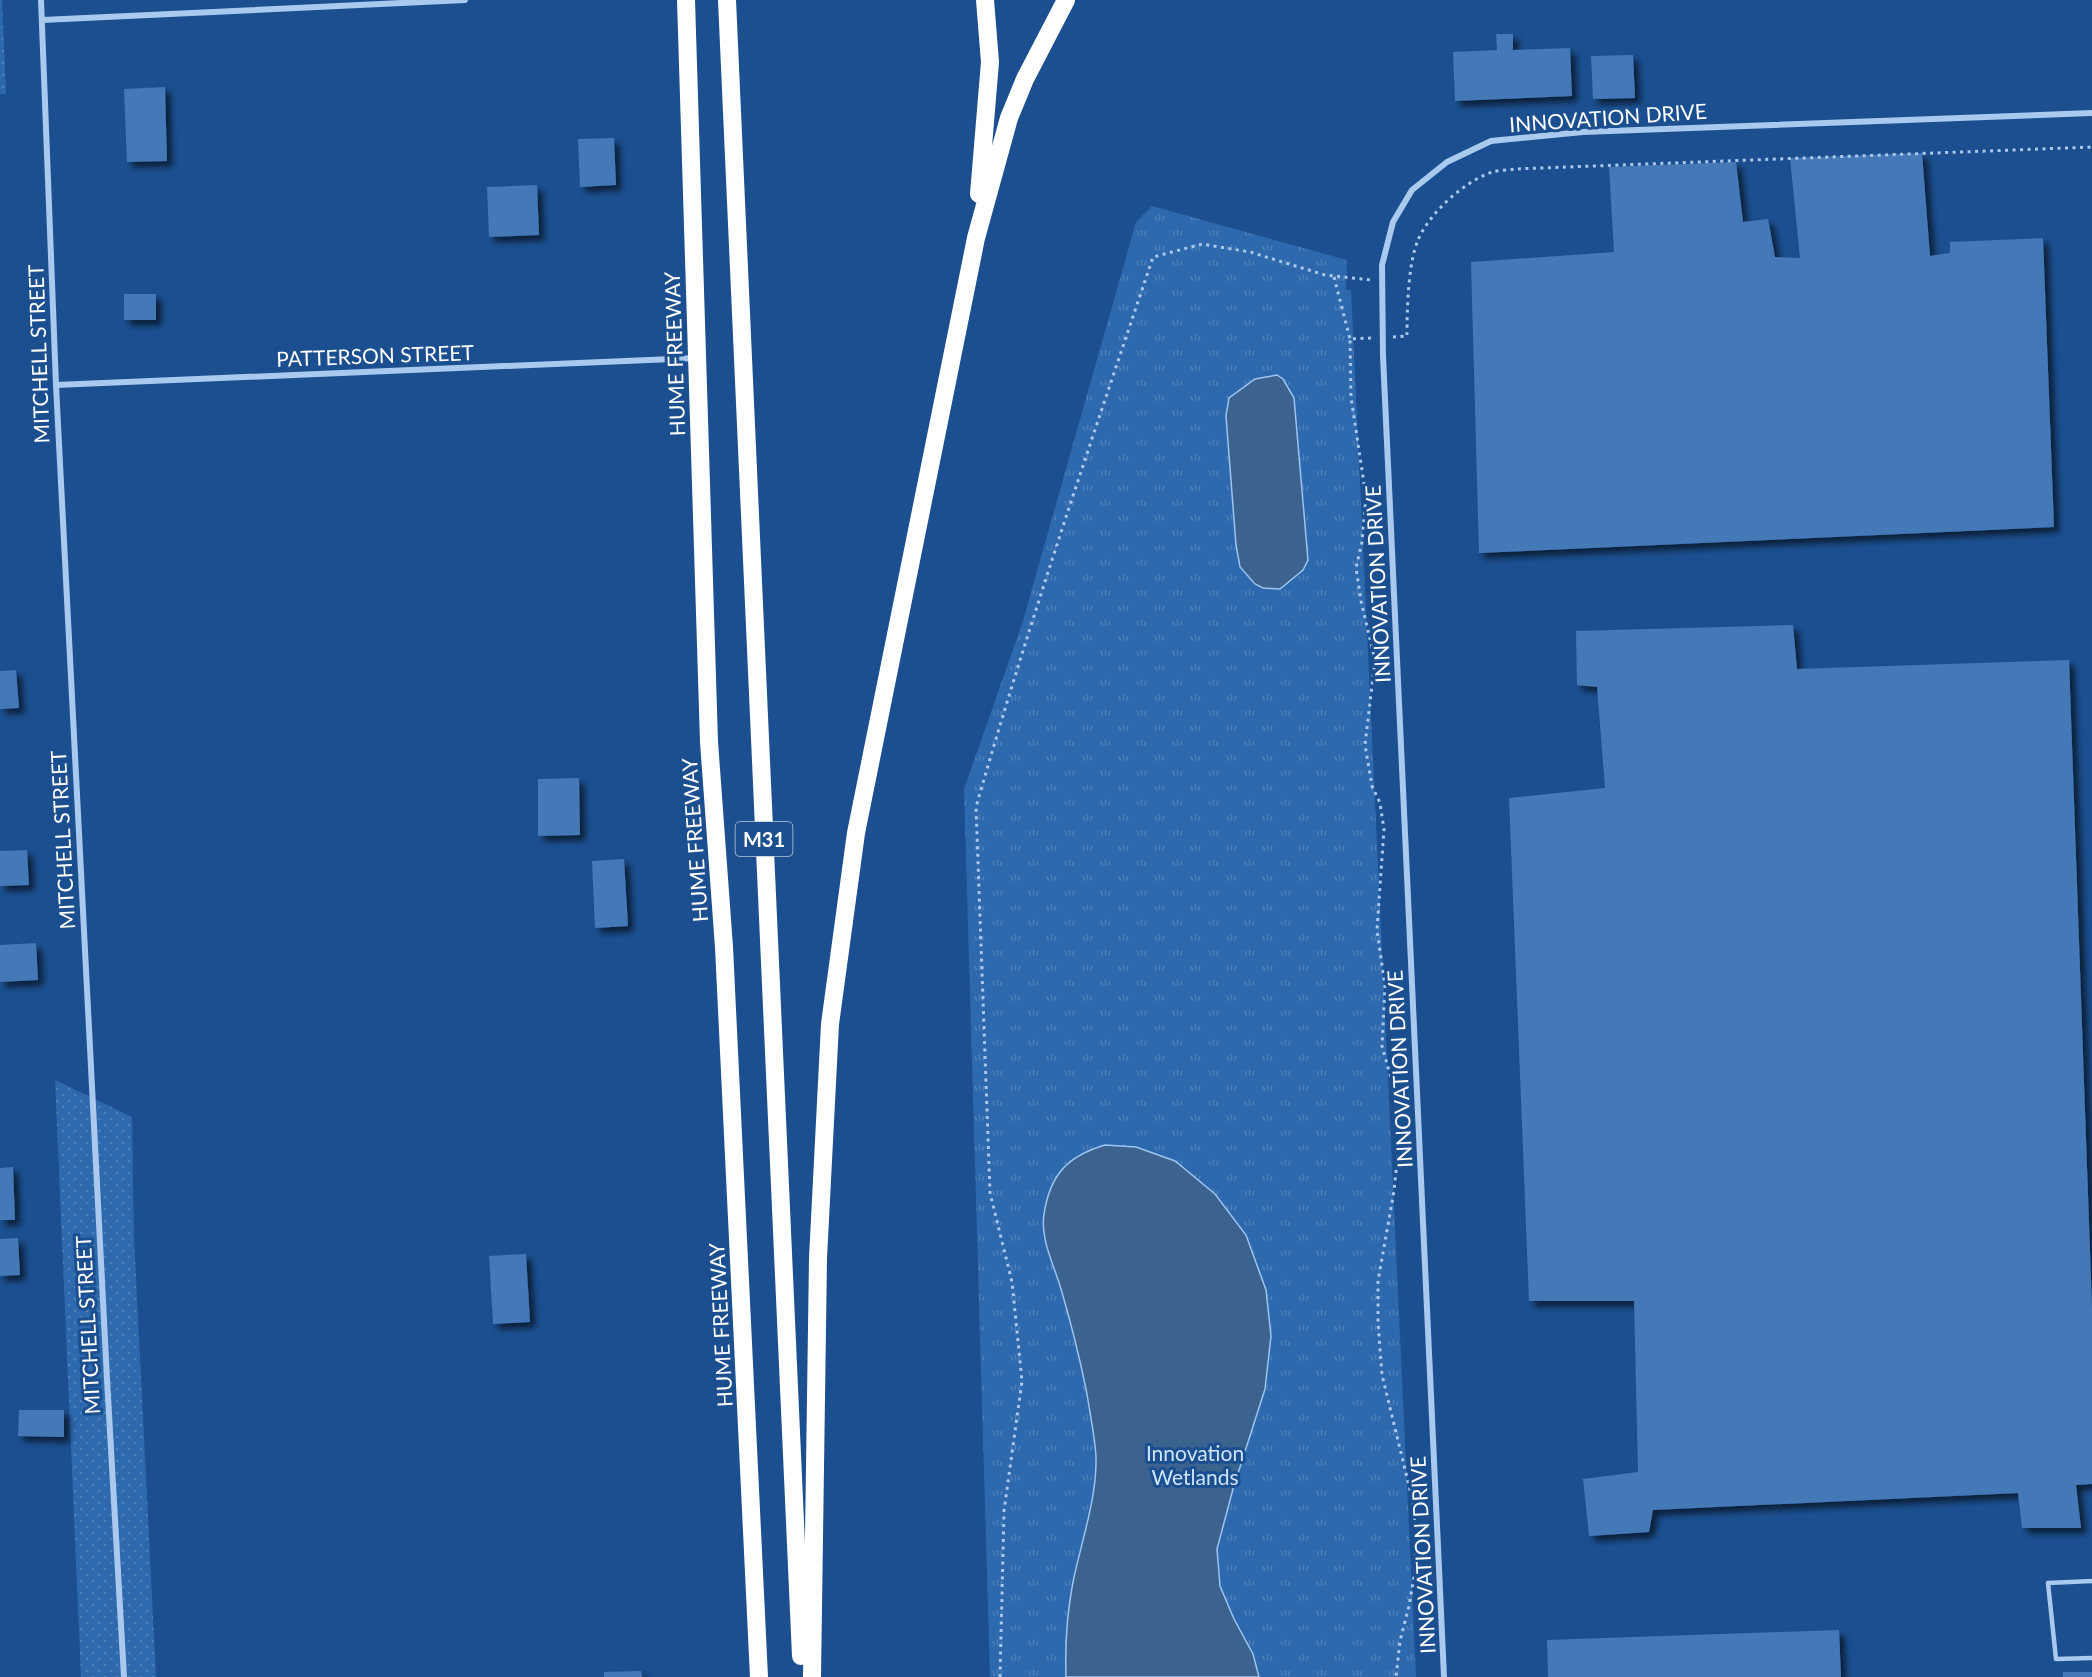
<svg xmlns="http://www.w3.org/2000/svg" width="2092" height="1677" font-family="Lato,sans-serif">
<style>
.grass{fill:url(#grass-dots)}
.park{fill:url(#park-tufts)}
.water{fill:#3c6290;stroke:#9cc4f0;stroke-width:1.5}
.building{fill:#4478b7;filter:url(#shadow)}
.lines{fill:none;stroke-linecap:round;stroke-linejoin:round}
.path{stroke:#a9c9ee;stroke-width:3;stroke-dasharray:3 4.5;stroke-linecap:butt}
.lane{stroke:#a9c9ee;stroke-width:4.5}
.street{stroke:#a9c9ee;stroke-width:6}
.highway{stroke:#fff;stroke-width:18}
.labels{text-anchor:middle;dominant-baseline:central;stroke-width:6;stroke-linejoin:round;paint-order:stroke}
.shield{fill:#1b4f8f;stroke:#bbcadd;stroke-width:1.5}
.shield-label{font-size:20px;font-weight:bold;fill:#fff}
.street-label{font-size:21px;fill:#fff;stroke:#1b4f8f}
.park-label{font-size:21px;fill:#cfe3fa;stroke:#1b4f8f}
</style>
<defs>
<pattern id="grass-dots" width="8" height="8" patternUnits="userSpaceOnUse" patternTransform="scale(1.5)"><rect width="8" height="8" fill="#2e69ad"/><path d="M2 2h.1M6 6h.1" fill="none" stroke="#4d80b9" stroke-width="1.8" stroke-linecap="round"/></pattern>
<pattern id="park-tufts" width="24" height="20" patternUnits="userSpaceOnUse" patternTransform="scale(1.5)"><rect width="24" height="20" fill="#2e69ad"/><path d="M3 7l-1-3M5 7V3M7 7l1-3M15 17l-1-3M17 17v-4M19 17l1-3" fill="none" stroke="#4d80b9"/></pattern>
<filter id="shadow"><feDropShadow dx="5.5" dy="5.5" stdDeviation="3" flood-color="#0009"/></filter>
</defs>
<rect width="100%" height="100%" fill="#1b4f8f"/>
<g class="grass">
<polygon points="0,0 2,0 6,94 0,94"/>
<polygon points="55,1080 132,1117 134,1238 156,1677 81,1677"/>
</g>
<polygon class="park" points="1152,206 1347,260 1346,290 1351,290 1416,1677 990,1677 964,789 1022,624 1136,222"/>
<g class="water">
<polygon points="1277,375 1283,379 1294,398 1308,560 1303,570 1280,589 1263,588 1255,584 1240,567 1236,545 1226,416 1229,398 1255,379"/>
<path d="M1105,1145L1136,1147L1175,1161L1215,1194L1246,1235L1266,1290L1271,1336L1265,1389L1233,1489L1217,1549L1220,1586L1234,1619L1253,1654L1259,1677H1066C1065,1645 1067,1613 1073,1582C1081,1542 1097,1499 1096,1457C1095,1437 1090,1414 1087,1394C1080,1359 1071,1323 1061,1289C1054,1265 1040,1239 1044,1214C1050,1174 1068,1156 1105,1145Z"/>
</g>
<g class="building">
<polygon points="1496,34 1513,34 1513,50 1570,48 1572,96 1455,101 1453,52 1497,50"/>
<polygon points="1633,55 1635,98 1593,99 1591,56"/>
<polygon points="165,87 167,161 127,162 124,89"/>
<polygon points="614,138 616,185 580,187 578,139"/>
<polygon points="1922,153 1930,256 1950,253 1950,242 2043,238 2054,527 1479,553 1471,262 1614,252 1609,167 1736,162 1743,222 1768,219 1775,257 1800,258 1790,158"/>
<polygon points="537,185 539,235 489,237 487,187"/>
<rect x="124" y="294" width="32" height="26"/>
<polygon points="1793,625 1797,669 2069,660 2092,1307 2092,1484 2076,1485 2081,1528 2022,1528 2018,1493 1653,1510 1649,1532 1589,1536 1583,1479 1638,1472 1634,1301 1529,1301 1509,798 1605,788 1597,687 1577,685 1576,631"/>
<polygon points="16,670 19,708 0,709 0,671"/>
<polygon points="579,778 580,835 538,836 538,779"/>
<polygon points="27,850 29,885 0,886 0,851"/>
<polygon points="624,859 628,926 595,928 592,861"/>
<polygon points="36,943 38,980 0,982 0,945"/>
<polygon points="13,1167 15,1220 0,1220 0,1168"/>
<polygon points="18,1238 20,1275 0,1276 0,1239"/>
<polygon points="526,1254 530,1322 493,1324 489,1256"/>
<polygon points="19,1410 64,1410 64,1437 18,1436"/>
<polygon points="1839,1630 1841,1677 1548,1677 1547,1640"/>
<polygon points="641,1671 642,1677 604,1677 604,1672"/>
<rect x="2063" y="1672" width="29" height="5"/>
</g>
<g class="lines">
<g class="path">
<polyline points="1334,277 1350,339"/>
<path d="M1393,337L1407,336C1407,309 1408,264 1418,240C1430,212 1464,182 1492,172C1499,170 1508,170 1515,169L2092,147"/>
<polyline points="1371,338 1350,339 1351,397 1366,497 1362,542 1356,568 1361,601 1375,660 1365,745 1372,786 1380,803 1384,829 1377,930 1385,986 1382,1046 1398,1103 1399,1142 1394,1191 1378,1281 1378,1322 1382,1375 1413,1502 1416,1535 1415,1571 1409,1606 1400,1641 1396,1677"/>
<path d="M1000,1677L1004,1511L1022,1381L1012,1282L990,1193L976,807C1029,622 1092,439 1153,257L1202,244L1250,252L1325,275L1371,280"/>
</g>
<polyline class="lane" points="2092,1581 2048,1583 2056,1659 2092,1658"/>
<g class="street">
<polyline points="41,0 56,385 107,1379 124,1677"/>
<polyline points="42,20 465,0"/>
<polyline points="56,385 696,358"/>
<polyline points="1444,1677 1383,356 1382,265 1393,222 1412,190 1447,162 1491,141 1583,132 2092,113"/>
</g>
<g class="highway">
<polyline points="686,0 709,742 724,947 759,1677"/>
<polyline points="727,0 801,1656"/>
<polyline points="979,194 990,62 985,0"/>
<polyline points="812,1677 818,1258 830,1024 856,833 976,238 1009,118 1025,79 1066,0"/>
</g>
</g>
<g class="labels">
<rect class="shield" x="735.5" y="822" width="57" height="34" rx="4.5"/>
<g class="shield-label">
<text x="764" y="839">M31</text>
</g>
<g class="street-label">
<text transform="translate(1608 117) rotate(-4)">INNOVATION DRIVE</text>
<text transform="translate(38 354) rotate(-92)">MITCHELL STREET</text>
<text transform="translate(674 354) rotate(-92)">HUME FREEWAY</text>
<text transform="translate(375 355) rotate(-2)">PATTERSON STREET</text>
<text transform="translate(1377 584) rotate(-93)">INNOVATION DRIVE</text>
<text transform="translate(62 840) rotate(-93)">MITCHELL STREET</text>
<text transform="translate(694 840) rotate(-94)">HUME FREEWAY</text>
<text transform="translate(1399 1069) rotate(-93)">INNOVATION DRIVE</text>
<text transform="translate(87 1325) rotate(-93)">MITCHELL STREET</text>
<text transform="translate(720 1325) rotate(-93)">HUME FREEWAY</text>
<text transform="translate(1422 1555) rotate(-93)">INNOVATION DRIVE</text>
</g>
<g class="park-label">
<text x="1195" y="1452">Innovation<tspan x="1195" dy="24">Wetlands</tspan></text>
</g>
</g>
</svg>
